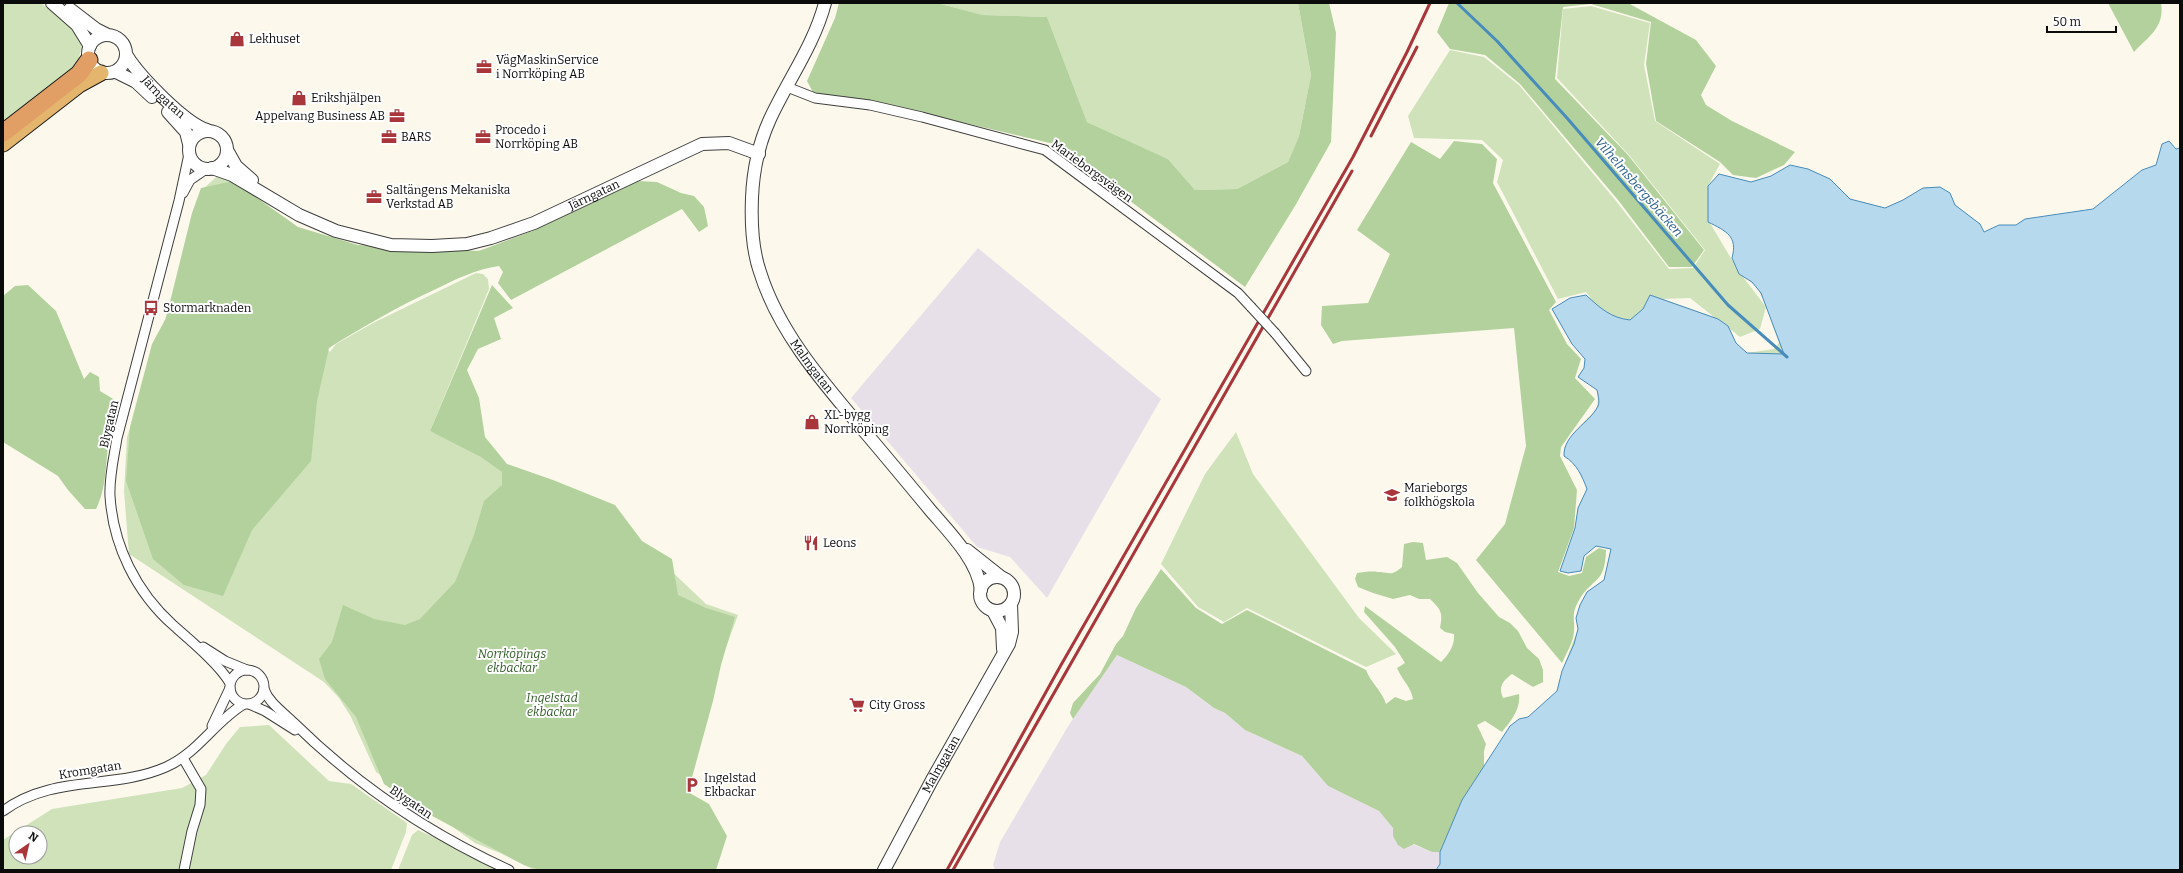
<svg xmlns="http://www.w3.org/2000/svg" width="2183" height="873" font-family="Bitter,serif">
<style>
.industrial{fill:#e8e0e9}
.green{fill:#cfe2ba;fill-rule:evenodd}
.forest{fill:#b3d19c}
.water{fill:#b7d9ed;stroke:#488cbb}
.lines{fill:none;stroke-linecap:round;stroke-linejoin:round}
.stream{stroke:#488cbb;stroke-width:3}
.minor-casing{stroke:#3e3e3e;stroke-width:11}
.tertiary-casing{stroke:#3e3e3e;stroke-width:14}
.trunk-casing{stroke:#1c1c1c;stroke-width:17}
.motorway-casing{stroke:#1c1c1c;stroke-width:19}
.minor{stroke:#fff;stroke-width:9}
.tertiary{stroke:#fff;stroke-width:12}
.trunk{stroke:#e4b56c;stroke-width:15}
.motorway{stroke:#e19f65;stroke-width:17}
.rail{stroke:#a9363a;stroke-width:3}
.minor-bridge-casing{stroke:#3e3e3e;stroke-width:11;stroke-linecap:butt}
.minor-bridge{stroke:#fff;stroke-width:9}
.labels{text-anchor:middle;dominant-baseline:central;stroke-width:4;stroke-linejoin:round;paint-order:stroke}
.poi-label{font-size:12px;fill:#0b0b0b;stroke:#fff;text-anchor:start}
.street-label{font-size:12px;fill:#0b0b0b;stroke:#fff}
.park-label{font-size:12px;font-style:italic;fill:#2f5a25;stroke:#fff}
.water-label{font-size:13px;font-style:italic;fill:#265e8c;stroke:#fff}
</style>
<rect width="100%" height="100%" fill="#fcf9ec"/>
<g class="industrial">
<polygon points="978,248 1161,399 1047,598 1010,557 977,547 851,398"/>
<polygon points="1117,655 1186,687 1214,708 1225,713 1245,730 1302,756 1328,786 1379,811 1393,828 1393,836 1432,852 1440,852 1440,864 1436,870 995,870 993,865 1000,842 1070,723"/>
</g>
<g class="green">
<polygon points="3,3 41,3 68,23 82,45 79,58 72,71 3,123"/>
<polygon points="937,3 1298,3 1311,75 1299,136 1288,162 1237,189 1195,190 1168,159 1087,122 1047,17 983,15"/>
<path d="M1591,6L1650,23L1644,65L1655,121L1720,164L1709,184L1719,174L1751,182L1771,176L1790,165L1808,169L1830,179L1850,199L1885,208L1903,200L1923,188L1940,187L1950,193L1955,205L1980,224L1565,663L1578,629L1576,618L1580,605L1587,592L1604,580L1611,549L1596,546L1584,556L1581,571L1568,573L1560,571L1575,528L1578,508L1587,489C1582,477 1577,464 1565,457L1564,448C1569,441 1574,431 1581,425C1594,410 1600,413 1597,390L1578,377L1584,368L1585,359L1572,344L1552,309L1570,298L1586,295L1591,298L1586,292L1558,299L1497,182L1503,160L1482,140L1414,138L1408,116L1450,50L1484,57L1519,85L1616,201L1669,269L1693,268L1705,250L1629,155L1557,78L1563,9ZM1710,223C1720,227 1733,234 1734,246C1735,255 1731,254 1735,265ZM1743,277C1756,283 1762,294 1766,307ZM1690,298L1714,317L1663,299ZM1766,307L1779,343L1774,349L1747,353L1736,343L1730,329L1740,337L1760,329Z"/>
<polygon points="222,172 239,188 297,227 338,243 440,257 482,250 505,242 469,265 323,346 330,352 336,344 373,323 476,273 483,274 488,279 489,289 430,431 604,507 706,604 738,615 643,870 534,870 500,853 475,843 376,772 351,717 339,698 324,682 129,554 124,491 127,437 190,242 204,188"/>
<polygon points="1236,432 1253,474 1359,618 1396,654 1366,667 1247,608 1224,622 1198,607 1161,564 1205,474"/>
<path d="M269,725L329,781L351,784L407,823L406,832L391,870H3V840L52,809L182,788L206,775L226,744L240,727ZM16,833H40V857H16Z"/>
<polygon points="418,830 505,870 398,870 412,835"/>
</g>
<g class="forest">
<polygon points="839,3 937,3 983,15 1047,17 1087,122 1168,159 1195,190 1237,189 1288,162 1299,136 1311,75 1298,3 1329,3 1336,33 1331,142 1295,206 1245,287 1054,144 872,101 814,94 807,81 835,18"/>
<polygon points="1449,3 1628,3 1696,40 1716,66 1701,95 1706,105 1732,121 1795,152 1784,165 1756,178 1733,175 1720,162 1656,121 1646,64 1651,22 1591,4 1563,7 1555,79 1628,155 1704,250 1692,267 1669,267 1618,200 1520,84 1485,55 1450,49 1437,32"/>
<path d="M2108,3H2161C2165,27 2149,36 2134,52Z"/>
<path d="M1454,141L1482,144L1497,159L1493,183L1556,302L1549,310L1567,344L1581,359L1575,378L1595,399L1561,447L1560,456L1577,490L1574,528L1558,572L1569,576L1582,573L1586,557L1599,548L1606,550C1605,586 1592,576 1578,602C1571,615 1575,619 1574,631C1574,641 1566,654 1562,663L1476,560L1505,524L1526,446L1514,328L1342,341L1333,344L1321,325L1322,306L1368,303L1390,254L1357,230L1411,142L1440,159Z"/>
<path d="M233,181L298,227L358,245L479,251L532,231L638,181L657,182L681,193L694,196L704,207L708,226L699,232L682,209L511,300L498,283L503,272L499,266C476,269 457,279 436,289C399,306 364,326 329,348L317,401L311,461L252,530L223,596L184,585L153,559L126,481L130,427L152,344L166,318L192,213L201,188Z"/>
<path d="M28,285L56,311L84,379L90,372L99,377L100,391L115,400C118,415 113,419 110,433C105,458 108,485 96,509H85L68,490L58,476L3,442V296L15,286Z"/>
<polygon points="492,285 513,308 494,318 501,339 478,349 467,370 479,398 485,437 507,464 553,480 615,505 642,541 672,559 678,595 706,608 735,617 721,665 713,701 688,792 709,804 727,836 716,870 540,870 524,865 421,810 384,784 356,717 325,679 319,659 332,642 343,605 374,619 405,625 420,619 455,582 474,535 484,501 502,485 502,472 481,457 430,431"/>
<path d="M1413,542L1423,543L1426,560L1447,557L1457,563L1478,593L1499,617L1510,623L1518,631L1527,648L1539,659L1543,670V682L1533,687L1512,674C1503,681 1498,686 1503,698L1519,694C1521,709 1511,721 1502,732L1485,721L1477,725L1486,744L1484,751V766L1462,800L1440,852H1432L1414,844L1404,849L1398,845L1393,836V828L1379,811L1328,786L1302,756L1245,730L1225,713L1214,708L1186,687L1117,655L1073,719L1070,713L1073,703L1100,674L1116,644L1123,636L1136,608L1161,569L1196,608L1222,624L1247,610L1366,670C1371,683 1382,691 1386,704L1395,697L1406,701L1413,699C1411,687 1402,680 1397,668L1405,663L1395,647L1364,612L1365,606L1441,662C1449,654 1455,645 1454,634L1445,632L1440,628C1443,612 1441,610 1430,599H1419L1410,595L1393,599L1373,593L1358,587L1355,579L1357,573C1364,572 1371,571 1378,572C1391,572 1390,577 1402,567L1404,544Z"/>
</g>
<path class="water" d="M2169,141L2176,149L2180,148V870H1436L1440,864V852L1462,800L1510,726L1519,719L1528,717L1557,691L1562,671L1574,644L1578,629L1576,618L1580,605L1587,592L1604,580L1611,549L1596,546L1584,556L1581,571L1568,573L1560,571L1575,528L1578,508L1587,489C1582,476 1577,464 1564,456C1563,434 1590,423 1598,406C1600,402 1598,395 1597,390L1578,377L1584,368L1585,359L1572,344L1552,309L1570,298L1586,295C1600,308 1611,318 1630,320L1643,309L1650,295L1718,319L1728,326L1736,343L1747,353L1784,354L1761,293L1752,282L1739,274L1732,258C1738,236 1726,231 1708,222V186L1719,174L1751,182L1771,176L1790,165L1808,169L1830,179L1850,199L1885,208L1903,200L1923,188L1940,187L1950,193L1955,205L1980,224L1984,232L1999,225H2016L2025,219L2093,209L2142,170L2156,165L2162,144Z"/>
<g class="lines">
<polyline class="stream" points="1457,3 1497,41 1567,118 1728,305 1787,357"/>
<defs>
<g id="minor">
<polyline points="787,87 815,98 870,105 922,117 1045,150 1238,293 1251,307"/>
<path d="M189,154L179,201L117,438C114,457 109,477 110,496C113,545 136,592 173,625C190,640 219,664 230,683"/>
<polyline points="183,193 190,180 206,169"/>
<polyline points="1275,333 1306,371"/>
<polyline points="203,647 225,661 247,670"/>
<circle cx="247" cy="687" r="17"/>
<path d="M264,689C269,703 283,712 294,723C356,784 430,834 509,870"/>
<polyline points="249,704 265,711 295,730"/>
<polyline points="212,726 230,688"/>
<polyline points="183,758 201,789 200,805 192,831 184,870"/>
<path d="M3,811C53,774 114,790 166,767C198,753 215,721 244,704"/>
</g>
<g id="tertiary">
<polyline points="52,3 77,25 90,46"/>
<path id="s1" d="M825,3C814,45 788,80 770,119C759,143 753,172 752,198C751,222 752,249 760,272C778,330 820,379 859,425C883,453 907,482 931,511C949,532 978,561 981,590"/>
<polyline points="70,9 96,29 106,34"/>
<circle cx="107" cy="54" r="19"/>
<path id="s2" d="M127,56C140,77 185,123 207,130"/>
<polyline points="116,72 136,82 152,97"/>
<polyline points="168,112 186,132 189,144"/>
<circle cx="208" cy="150" r="19"/>
<polyline points="227,150 236,166 252,180"/>
<path id="s3" d="M212,168L232,175L299,215L336,231L391,245L432,246L467,244L491,238L534,223L702,144L729,143L759,154"/>
<polyline points="967,550 1001,577"/>
<circle cx="997" cy="594" r="17"/>
<polyline points="993,611 1002,628 1003,649"/>
<path id="s4" d="M884,870L932,780L1009,644L1012,632L1011,604"/>
</g>
<polyline id="trunk" points="3,144 79,85 101,73"/>
<polyline id="motorway" points="3,133 79,74 89,60"/>
</defs>
<use href="#minor" class="minor-casing"/>
<use href="#tertiary" class="tertiary-casing"/>
<use href="#trunk" class="trunk-casing"/>
<use href="#motorway" class="motorway-casing"/>
<use href="#minor" class="minor"/>
<use href="#tertiary" class="tertiary"/>
<use href="#trunk" class="trunk"/>
<use href="#motorway" class="motorway"/>
<g class="rail">
<polyline points="1371,136 1417,47"/>
<polyline points="947,870 1061,665 1353,157 1407,52 1430,3"/>
<polyline points="953,870 1352,171"/>
</g>
<defs>
<polyline id="minor-bridge" points="1251,307 1275,333"/>
</defs>
<use href="#minor-bridge" class="minor-bridge-casing"/>
<use href="#minor-bridge" class="minor-bridge"/>
</g>
<defs>
<symbol id="shop-bare" viewBox="-9 -9 18 18"><path d="M-5-2.5h2.3a2.7 3.5 0 0 1 5.4 0H5L5.5 6h-11ZM-1.5-2.5h3a1.5 2.3 0 0 0-3 0Z" fill="#a9363a" stroke="#fff" stroke-width="2.5" paint-order="stroke"/></symbol>
<symbol id="office-bare" viewBox="-9 -9 18 18"><path d="M-6-3h4V-5.5h4V-3h4V5H-6ZM-1-4.5V-3h2v-1.5ZM-6 0V1H6V0Z" fill="#a9363a" stroke="#fff" stroke-width="2.5" paint-order="stroke"/></symbol>
<symbol id="bus-bare" viewBox="-9 -9 18 18"><path d="M-5-6H5V4H4V6H2V4H-2V6H-4V4H-5ZM-3.5-4V0h7V-4ZM-3.5 1.2v1.5H-2V1.2ZM2 1.2v1.5H3.5V1.2Z" fill="#a9363a" stroke="#fff" stroke-width="2.5" paint-order="stroke"/></symbol>
<symbol id="school-bare" viewBox="-9 -9 18 18"><path d="M0-5L7-2L0 1L-7-2ZM-4 1L0 2.5L4 1V4Q0 6-4 4Z" fill="#a9363a" stroke="#fff" stroke-width="2.5" paint-order="stroke"/></symbol>
<symbol id="restaurant-bare" viewBox="-9 -9 18 18"><path d="M-5-6h1v4h1v-4h1v4h1v-4h1v5L-1.5 .5V6h-2V.5L-5-1ZM5-6V6H3V1.5H1.5Q1.5-4 5-6Z" fill="#a9363a" stroke="#fff" stroke-width="2.5" paint-order="stroke"/></symbol>
<symbol id="supermarket-bare" viewBox="-9 -9 18 18"><path d="M-6-5.5h2.5l.6 2H6L4.5 2H-2.5L-4.4-4H-6ZM-1.5 3.2a1.3 1.3 0 1 0 .1 0ZM3 3.2a1.3 1.3 0 1 0 .1 0Z" fill="#a9363a" stroke="#fff" stroke-width="2.5" paint-order="stroke"/></symbol>
<symbol id="parking-bare" viewBox="-9 -9 18 18"><path d="M-3.5-5.5H1a3.5 3.5 0 0 1 0 7H-1V5.5H-3.5ZM-1-3.4V-.6H.8a1.4 1.4 0 0 0 0-2.8Z" fill="#a9363a" stroke="#fff" stroke-width="2.5" paint-order="stroke"/></symbol>
</defs>
<g fill-rule="evenodd">
<use href="#shop-bare" x="226" y="28" width="22" height="22"/>
<use href="#office-bare" x="473" y="56" width="22" height="22"/>
<use href="#shop-bare" x="288" y="87" width="22" height="22"/>
<use href="#office-bare" x="386" y="105" width="22" height="22"/>
<use href="#office-bare" x="378" y="126" width="22" height="22"/>
<use href="#office-bare" x="472" y="126" width="22" height="22"/>
<use href="#office-bare" x="363" y="186" width="22" height="22"/>
<use href="#bus-bare" x="140" y="297" width="22" height="22"/>
<use href="#shop-bare" x="801" y="411" width="22" height="22"/>
<use href="#school-bare" x="1381" y="484" width="22" height="22"/>
<use href="#restaurant-bare" x="800" y="532" width="22" height="22"/>
<use href="#supermarket-bare" x="846" y="694" width="22" height="22"/>
<use href="#parking-bare" x="681" y="774" width="22" height="22"/>
</g>
<g class="labels">
<g class="poi-label">
<text x="249" y="39">Lekhuset</text>
<text x="496" y="60">VägMaskinService<tspan x="496" dy="14">i Norrköping AB</tspan></text>
<text x="311" y="98">Erikshjälpen</text>
<text x="385" y="116" text-anchor="end">Appelvang Business AB</text>
<text x="495" y="130">Procedo i<tspan x="495" dy="14">Norrköping AB</tspan></text>
<text x="401" y="137">BARS</text>
<text x="386" y="190">Saltängens Mekaniska<tspan x="386" dy="14">Verkstad AB</tspan></text>
<text x="163" y="308">Stormarknaden</text>
<text x="824" y="415">XL-bygg<tspan x="824" dy="14">Norrköping</tspan></text>
<text x="1404" y="488">Marieborgs<tspan x="1404" dy="14">folkhögskola</tspan></text>
<text x="823" y="543">Leons</text>
<text x="869" y="705">City Gross</text>
<text x="704" y="778">Ingelstad<tspan x="704" dy="14">Ekbackar</tspan></text>
</g>
<g class="street-label">
<text stroke="none"><textPath href="#s2" startOffset="55">Järngatan</textPath></text>
<text transform="translate(1092 171) rotate(36)">Marieborgsvägen</text>
<text stroke="none"><textPath href="#s3" startOffset="409">Järngatan</textPath></text>
<text stroke="none"><textPath href="#s1" startOffset="393">Malmgatan</textPath></text>
<text transform="translate(109 424) rotate(-77)">Blygatan</text>
<text stroke="none"><textPath href="#s4" startOffset="120">Malmgatan</textPath></text>
<text transform="translate(90 770) rotate(-9)">Kromgatan</text>
<text transform="translate(411 802) rotate(34)">Blygatan</text>
</g>
<g class="park-label">
<text x="512" y="654">Norrköpings<tspan x="512" dy="14">ekbackar</tspan></text>
<text x="552" y="698">Ingelstad<tspan x="552" dy="14">ekbackar</tspan></text>
</g>
<g class="water-label">
<text transform="translate(1639 187) rotate(49)">Vilhelmsbergsbäcken</text>
</g>
</g>
<rect width="2183" height="873" fill="none" stroke="#0b0b0b" stroke-width="8"/>
<g transform="translate(28 845) rotate(34)"><circle r="19" fill="#ffffff" stroke="#9d9d9d"/>
<path d="M0-3L7 15L0 10L-7 15Z" fill="#a9363a"/>
<text y="-6" font-size="11" font-weight="bold" text-anchor="middle" fill="#0b0b0b">N</text>
</g>
<path d="M2047 26v6h69v-6" fill="none" stroke="#0b0b0b" stroke-width="2"/>
<text x="2053" y="26" font-size="12" fill="#0b0b0b" stroke="#ffffff" stroke-width="3" paint-order="stroke">50 m</text>
</svg>
